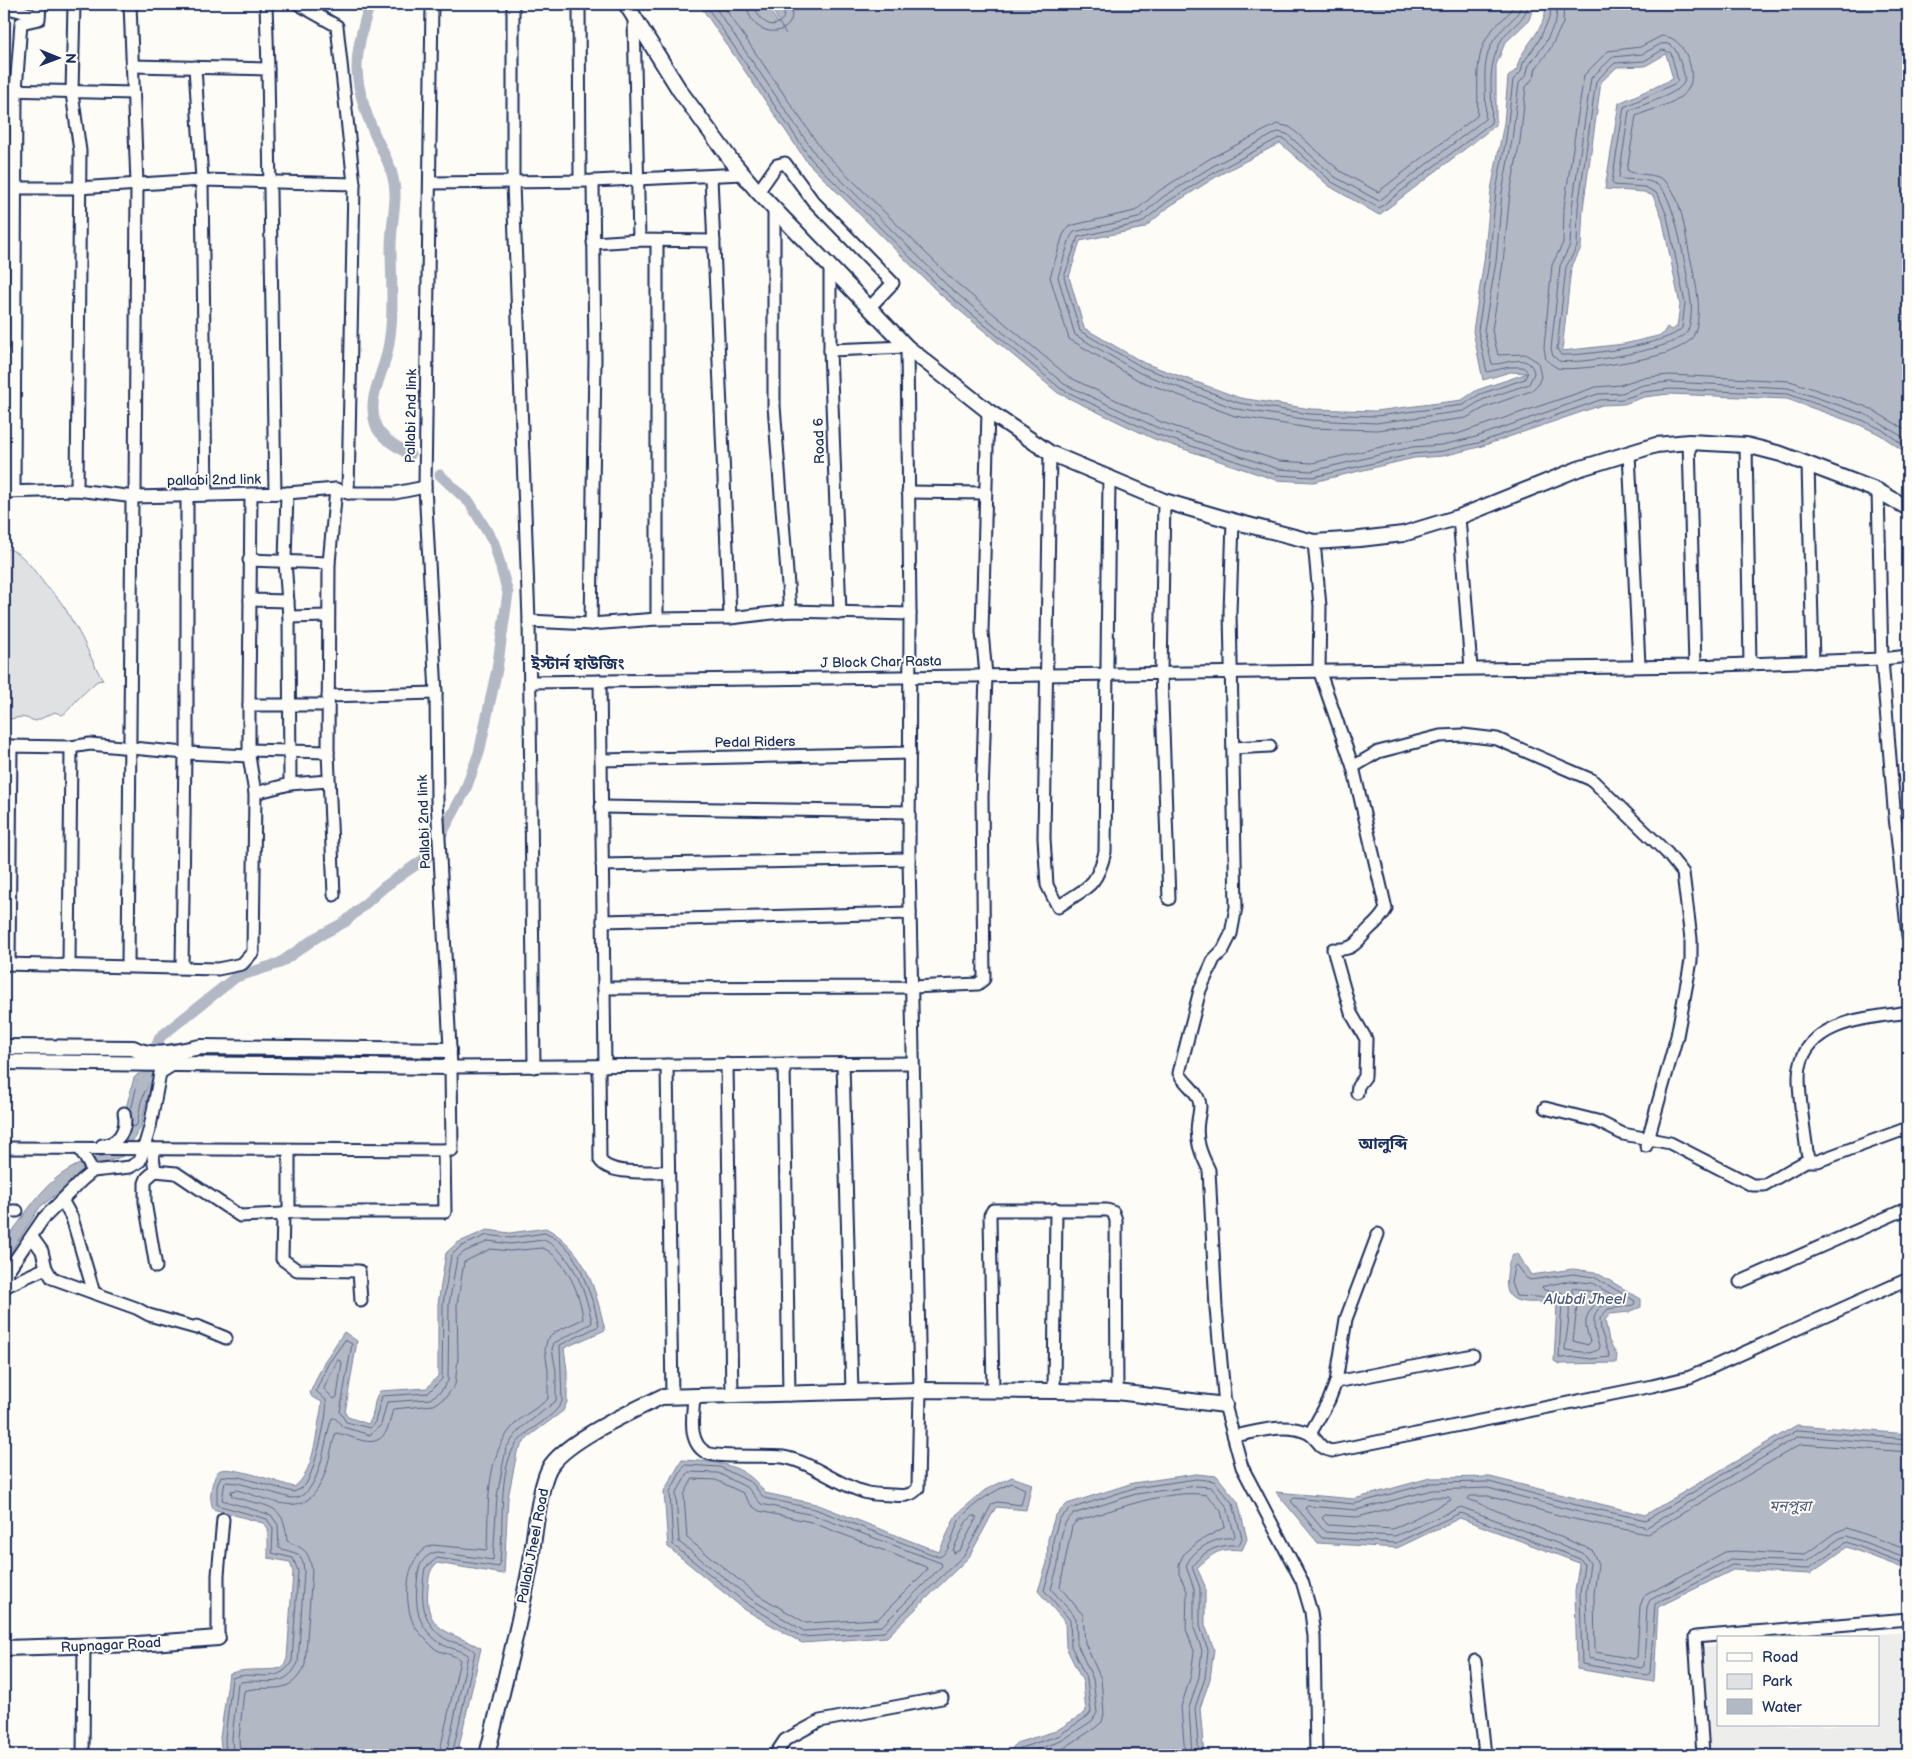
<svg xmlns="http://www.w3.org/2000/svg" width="1912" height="1759" font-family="'Balsamiq Sans','Noto Sans Bengali',sans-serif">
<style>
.built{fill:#edeeec}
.green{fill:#e0e1e3;stroke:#7e88a0}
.water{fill:#b3b8c5;stroke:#76819c;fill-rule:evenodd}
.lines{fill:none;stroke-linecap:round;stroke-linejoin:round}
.shore{stroke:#586687;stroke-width:1}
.canal{stroke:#b3b8c5;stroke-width:11}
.minor-casing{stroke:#1b2f5e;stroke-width:15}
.tertiary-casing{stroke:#1b2f5e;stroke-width:18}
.minor{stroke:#fdfcf7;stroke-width:11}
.tertiary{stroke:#fdfcf7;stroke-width:14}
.labels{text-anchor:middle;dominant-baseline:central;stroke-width:4;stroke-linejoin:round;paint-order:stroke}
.street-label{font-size:14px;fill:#1b2f5e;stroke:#fdfcf7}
.water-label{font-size:15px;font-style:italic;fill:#49587d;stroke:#fdfcf7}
.quarter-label{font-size:16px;font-weight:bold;fill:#1b2f5e;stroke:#fdfcf7}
</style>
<rect width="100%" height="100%" fill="#fdfcf7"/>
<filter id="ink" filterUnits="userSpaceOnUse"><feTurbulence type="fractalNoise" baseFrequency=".02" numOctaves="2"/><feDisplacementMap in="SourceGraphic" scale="10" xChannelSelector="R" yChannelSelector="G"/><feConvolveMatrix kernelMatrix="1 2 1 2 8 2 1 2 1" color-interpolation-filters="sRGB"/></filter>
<g filter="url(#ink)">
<polygon class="built" points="1908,1632 1908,1755 1710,1755 1702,1647 1718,1646 1718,1725 1878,1725 1878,1638 1826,1638"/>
<path class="green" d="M4,548C21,550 33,569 43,582C46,587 52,591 56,596C62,603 67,611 71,619C84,638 91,661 103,680L97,681C90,688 82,694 76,701C71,706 69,711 62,715L55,712L36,721L22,717L4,720Z"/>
<g class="water">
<path d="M699,4H765L786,34L769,4H1534L1529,20L1505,43L1496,65V125L1379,215L1329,186L1280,143L1219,175L1170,206L1144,228L1080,241L1069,277L1084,328L1144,363L1240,398L1311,409L1376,411L1462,400L1477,390L1528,373L1510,372L1483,380L1473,331L1484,261L1491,190L1504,123L1508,77L1517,69C1520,46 1546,33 1546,4H1908V454L1879,434L1860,425L1787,399L1669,394L1644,397L1624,404L1602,405L1479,447L1443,456L1414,458L1313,482L1276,480L1154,439L1058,393L940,294L807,162ZM1666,54L1673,79L1619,103L1605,189L1644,192L1653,196L1662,217L1680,305L1677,327L1671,330L1667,327L1662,335L1624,344L1562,351L1571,268L1581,248L1583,208L1601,82L1617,67L1645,66Z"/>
<path d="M138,1074L156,1076L146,1103L141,1127L123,1156L92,1167L40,1207L4,1262C4,1234 8,1239 22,1218C49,1179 67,1164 114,1153L134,1078Z"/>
<path d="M546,1228C586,1250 595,1288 605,1330L564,1348L567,1371V1402L563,1411L528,1437L517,1452L508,1498L504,1574L437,1563C429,1570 429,1577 428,1587C423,1633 451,1631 481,1648L457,1755H222L220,1738L229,1674C245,1667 265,1672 282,1668L287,1659L293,1572L290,1562L268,1558V1528L263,1523L213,1509C210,1500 210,1491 213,1482C215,1478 216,1471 221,1470C233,1466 280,1483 294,1487C314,1473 316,1433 321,1410L322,1402L312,1397L310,1393L324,1362L344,1332L357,1341L345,1413L348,1417L368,1424C376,1415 372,1400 380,1391L427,1388L438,1376V1304L446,1253L457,1243L487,1230L510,1233Z"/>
<path d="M1513,1254H1518L1531,1275L1573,1269L1595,1272L1641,1299V1307L1629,1312L1610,1314L1605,1320L1609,1341L1617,1355L1616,1363L1559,1364L1554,1361L1557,1303C1534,1299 1502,1312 1507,1276C1508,1268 1508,1261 1513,1254Z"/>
<polygon points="1797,1425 1908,1434 1908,1570 1847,1547 1810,1574 1733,1570 1658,1607 1654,1682 1577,1669 1575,1592 1579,1563 1460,1518 1397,1548 1318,1543 1276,1492 1354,1499 1430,1478 1490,1477 1645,1515"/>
<path d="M682,1460C716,1462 744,1462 765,1493L816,1504L939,1552L956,1515L985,1490L1012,1477L1032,1484L1026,1510L996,1507L969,1557L887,1637L802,1643L744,1609L668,1547L664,1491Z"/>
<path d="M1196,1474L1217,1476L1238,1502L1247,1539L1242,1550C1219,1548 1214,1552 1197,1568L1205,1586V1625L1214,1649L1210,1679L1200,1708L1204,1755H1008L1016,1743L1056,1731L1086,1712L1083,1682L1066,1647L1065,1622L1038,1591L1047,1563L1048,1539L1055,1516L1067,1504L1133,1483Z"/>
</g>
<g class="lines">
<g class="shore">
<polyline points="705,4 811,159 943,290 1061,389 1156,434 1277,475 1313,477 1413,454 1443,451 1478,443 1600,400 1623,399 1644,392 1670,389 1788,394 1862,420 1881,429 1908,448"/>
<polyline points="713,4 816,155 948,286 1064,384 1158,428 1278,469 1312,471 1412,447 1442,445 1476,437 1598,394 1622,393 1643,385 1669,382 1788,388 1865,414 1908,440"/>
<polyline points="722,4 822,150 953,280 1069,377 1161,422 1279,461 1312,463 1411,440 1457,434 1596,387 1620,385 1641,378 1669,375 1790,381 1867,407 1908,431"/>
<path d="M747,4C749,42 803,39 790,4"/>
<path d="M755,4C755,13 762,23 772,25C784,23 787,14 782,4"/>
<path d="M1514,4C1510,16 1497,22 1490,33C1472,59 1480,87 1477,116L1378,192L1340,171L1290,127L1277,124L1209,159L1159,191L1135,211L1069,226L1063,235L1050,277L1069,339L1138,380L1235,416L1309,428L1377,430L1466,418L1486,407L1531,391L1538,384L1541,377L1538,362L1525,354L1498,355L1492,330L1503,263L1510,193L1520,141L1526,87L1534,77L1536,68L1550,49L1563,23L1564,4"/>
<path d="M1522,4C1517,19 1505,24 1496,37C1478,62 1488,91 1485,119L1379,201L1335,177L1287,134L1278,132L1213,166L1163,197L1138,218L1074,232L1070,238L1058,277L1075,335L1140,373L1237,409L1310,420L1376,423L1464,411L1482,400L1529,384L1534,373C1530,351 1505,365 1492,364L1484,330L1496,262L1502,192L1512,140L1519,83L1526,75L1529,65L1544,45L1556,21L1557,4"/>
<path d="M1529,4C1522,26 1507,27 1500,43C1485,74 1494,92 1491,123L1379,208L1332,182L1284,139L1279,138L1217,171L1167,202L1141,223L1078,237L1064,277L1080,331L1142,367L1239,403L1310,414L1376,416L1463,405L1480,394L1525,379L1528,372L1523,367H1509L1487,372L1478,330L1489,262L1496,191L1506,139L1513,80L1521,72L1523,63L1538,42L1550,17L1551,4"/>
<path d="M1662,36C1685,35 1701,79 1685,93C1673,105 1651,109 1636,116L1627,170C1636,177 1655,171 1666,182C1681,197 1684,227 1688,246C1693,274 1704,305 1695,332C1692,343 1678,348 1669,352C1653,359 1573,372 1557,368L1546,360L1544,347L1552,265L1563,243L1564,207L1584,75L1608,51L1640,47Z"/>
<path d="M1661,44C1670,42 1675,47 1678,56C1680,63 1686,74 1684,82C1680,94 1640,105 1629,111L1619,177L1621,179C1633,180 1652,178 1661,188C1676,203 1688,279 1691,302C1692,310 1691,325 1687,332C1678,349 1579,365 1559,361L1553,356L1551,349L1560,266L1570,245L1572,207L1591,78L1613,57L1642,54Z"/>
<path d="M1663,50L1671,53L1678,81L1674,84L1624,107L1612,182L1614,185L1645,187L1658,194L1667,216L1685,303L1682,328C1671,344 1584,356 1561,355L1557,349L1566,267L1577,247L1578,208L1596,81L1615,63L1644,61Z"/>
<polyline points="131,1111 138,1080 147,1080 148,1083 141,1102 137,1125 133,1127 131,1123"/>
<polygon points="1516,1265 1525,1277 1530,1280 1573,1274 1594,1277 1635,1301 1634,1305 1608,1309 1600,1318 1601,1331 1610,1357 1591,1359 1576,1357 1559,1358 1562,1301 1557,1298 1516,1296 1511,1283 1514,1267"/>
<path d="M1569,1281L1592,1283L1618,1298L1617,1302C1587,1304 1592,1327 1600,1348L1598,1350L1590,1353L1565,1350C1565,1337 1575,1302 1564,1294C1559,1290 1550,1291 1544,1290L1542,1287Z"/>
<path d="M1573,1288L1590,1291L1599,1296C1588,1318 1581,1314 1590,1342L1588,1345L1573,1341L1577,1306L1572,1291Z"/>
<polygon points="338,1360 342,1362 337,1397 334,1399 324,1389"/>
<polyline points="1908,1439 1798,1430 1646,1520 1572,1504 1489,1482 1431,1483 1354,1504 1294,1498 1291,1501 1322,1538 1396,1543 1460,1513 1580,1559 1584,1564 1580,1593 1582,1664 1647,1675 1650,1673 1655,1604 1732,1565 1808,1569 1847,1542 1908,1565"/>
<polyline points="1908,1445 1799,1436 1647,1527 1571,1510 1488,1488 1432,1490 1356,1510 1308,1506 1305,1508 1325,1532 1395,1536 1461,1507 1583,1553 1590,1563 1586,1593 1588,1658 1641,1668 1644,1666 1647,1607 1650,1600 1730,1559 1806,1562 1840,1538 1847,1536 1908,1558"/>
<polyline points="1908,1452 1801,1444 1647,1534 1569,1518 1488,1496 1470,1496 1468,1499 1592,1550 1598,1564 1594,1594 1595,1652 1634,1659 1637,1657 1640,1606 1644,1596 1725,1552 1734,1551 1804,1555 1836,1532 1847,1528 1908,1550"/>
<path d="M685,1465L720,1467L752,1483L764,1498L815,1509L939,1557C952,1553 953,1527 961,1518C975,1502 994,1491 1012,1483L1025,1489L1021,1505L997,1502L992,1504L965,1554L884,1632L802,1637L747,1604L673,1545L670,1492Z"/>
<polygon points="689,1472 718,1473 748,1488 761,1504 813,1515 941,1563 942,1566 882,1626 804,1631 751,1599 679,1542 676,1494"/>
<polygon points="693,1479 716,1480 743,1493 751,1505 759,1511 811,1522 926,1567 927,1570 878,1619 806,1623 755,1593 687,1538 684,1495"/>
<polygon points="1433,1497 1449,1497 1451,1500 1393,1529 1328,1525 1322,1518 1325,1515 1357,1517"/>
<polygon points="973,1516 976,1516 976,1519 960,1550 954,1553 953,1550 966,1522"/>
<path d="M226,1755L225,1738L232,1678C254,1669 278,1687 292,1661L298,1571L293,1558L272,1553L273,1528L267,1519L217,1505V1486L221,1476L239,1477L293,1492C297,1491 303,1488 306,1484C314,1471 329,1415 326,1400L316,1391L328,1364L345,1340L352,1344L340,1412L346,1422L370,1428L375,1422L382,1396L428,1393L442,1379L443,1304L451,1256L460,1247L487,1235L510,1238L545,1233L558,1240L570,1251L580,1268L594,1305L599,1326L560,1345L562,1402C551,1422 524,1428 513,1449C497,1480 505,1534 499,1567L437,1558L425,1568C421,1594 419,1621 444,1638C453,1644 467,1643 475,1652L452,1755"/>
<path d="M233,1755L232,1738L238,1683C262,1676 283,1693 298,1663L304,1572L303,1562L298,1554L279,1548L278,1525L271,1515L222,1500L225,1482L238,1483L291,1498C321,1500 324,1438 332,1418H335L343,1427L370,1435L381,1425L387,1402L430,1399L441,1391L448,1381L449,1304L457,1258L464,1252L489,1241L510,1244L544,1240C574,1255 586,1292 592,1323L554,1343L552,1349L556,1371V1401L520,1429L506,1448L497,1496L493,1560L437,1552C426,1554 419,1563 418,1574C415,1601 414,1625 440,1643C448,1649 461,1649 468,1655L446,1755"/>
<path d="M240,1755L239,1738L244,1691C271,1683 289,1699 305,1665L312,1571C309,1550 304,1549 287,1541C285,1499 263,1508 232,1496L231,1491L237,1490C279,1502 310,1524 327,1467C330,1456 332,1444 336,1433C354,1435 376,1454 388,1428C390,1422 391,1415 393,1409L434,1405L446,1397L455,1385L458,1358L457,1305L464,1262L490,1249L510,1251L543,1248C566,1259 581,1295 583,1319L555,1332L547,1340L545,1350L548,1371V1399C538,1408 524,1414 514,1425C484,1457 489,1509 487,1550L432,1545C405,1554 403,1600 413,1623C417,1631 426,1640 433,1647C440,1654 453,1653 460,1660L439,1755"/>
<path d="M1014,1755L1020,1748L1058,1736L1088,1716L1091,1712L1087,1680L1071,1646L1070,1620L1044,1590L1052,1564L1053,1540L1059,1519L1070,1509L1134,1488L1196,1479L1214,1481L1233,1504L1242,1538L1239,1545C1220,1544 1203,1550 1192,1567L1200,1588V1626L1208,1650L1205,1678L1195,1708L1199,1755"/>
<path d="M1022,1755L1061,1741L1092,1721L1097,1713L1093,1679L1077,1644L1076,1618L1051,1589L1058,1565L1060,1541L1065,1523L1073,1514L1136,1494L1196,1486L1211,1487L1227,1507L1235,1536L1233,1538C1216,1536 1192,1550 1186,1566L1194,1589V1628L1202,1650L1199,1677L1189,1708L1192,1755"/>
<path d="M1041,1755L1064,1748L1095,1728L1102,1722L1104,1714L1101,1679L1085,1643L1083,1615L1060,1587L1072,1526L1077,1521C1114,1510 1169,1488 1207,1495L1221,1511L1225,1527L1198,1542L1183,1555L1179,1564V1574L1187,1591L1186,1629L1194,1651L1191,1675L1181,1707L1185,1755"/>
</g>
<g class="canal">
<path d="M370,4C352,58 352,82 375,135C385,157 396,173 395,199C394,215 391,232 391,248C391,287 396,326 384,364C377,386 368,403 376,426C381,439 400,448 410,455"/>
<polyline points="141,1087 160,1037 236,977 280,963 317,937 345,922 384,887 430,855 465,791 479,753 497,669 508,593 494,543 470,503 440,475"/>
</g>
<defs>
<g id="minor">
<polyline points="74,4 72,93 80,151 77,490"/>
<polyline points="130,4 137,183 135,497"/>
<polyline points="266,4 268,69"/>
<polyline points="298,4 337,26 354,184 348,493"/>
<polyline points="513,4 513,183 529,621 534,1067"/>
<polyline points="579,4 580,180"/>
<polyline points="4,7 39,16"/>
<polyline points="634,20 639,240"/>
<polyline points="131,66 268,69 275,493"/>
<polyline points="195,67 202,180 206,495"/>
<polyline points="4,90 134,93"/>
<polyline points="711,177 730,618"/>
<polyline points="431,183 593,181 743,174"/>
<polyline points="758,192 777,165 785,163 813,201 893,283 869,308"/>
<polyline points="4,195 14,188 78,188 202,180 354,184"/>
<polyline points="774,209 774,406 790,611"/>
<polyline points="593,243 639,240 714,241"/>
<polyline points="830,267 830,350 840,613"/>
<polyline points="1689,442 1695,666"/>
<polyline points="1746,445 1750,664"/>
<path d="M1050,453L1044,838L1047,885L1058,907C1086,887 1096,889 1105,852L1109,479"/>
<polyline points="1629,453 1639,665"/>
<polyline points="1808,464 1813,662"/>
<polyline points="14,491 16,90 21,23 39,19 40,4"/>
<polyline points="1878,491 1882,659 1894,808 1908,936"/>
<polyline points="4,492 77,490 135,497 287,493 336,489 348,493 395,493 425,487"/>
<polyline points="908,492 984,493"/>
<polyline points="287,493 285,561 289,617 328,616"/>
<polyline points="1164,501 1161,672 1169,899"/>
<polyline points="1459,517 1471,668"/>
<path d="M1233,521L1230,612L1236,907L1231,934L1223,950L1214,959L1200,990L1179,1073C1184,1083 1194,1088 1198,1098C1202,1106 1199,1112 1198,1121C1195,1140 1201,1154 1209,1170L1216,1308L1225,1405L1242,1467L1302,1581L1311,1612L1314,1636L1316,1755"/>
<path d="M1314,542L1320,606L1319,670L1353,767L1386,909C1381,918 1377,922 1370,928C1357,941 1355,951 1333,949L1351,1013L1366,1039L1365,1077L1358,1086L1357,1093"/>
<polyline points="249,560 329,563"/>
<polyline points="250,600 288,601"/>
<polyline points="289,617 290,784"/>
<polyline points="657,619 657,241"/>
<polyline points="529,621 591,624 657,619 730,618 790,611 910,614"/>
<polyline points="591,624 595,359 593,181"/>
<polyline points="600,681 605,1066"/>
<polyline points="530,682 1695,666 1882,659 1908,656"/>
<polyline points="328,696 436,693"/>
<polyline points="249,705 328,705"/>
<polyline points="5,746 71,747 90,744 185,753"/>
<polyline points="1233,748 1270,746"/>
<polyline points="249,750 328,752 329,563 336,489"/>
<polyline points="328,752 334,895"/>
<polyline points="187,753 249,756"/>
<polyline points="601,760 910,753"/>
<polyline points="1353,767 1378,752 1440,736 1463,735 1497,739 1592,780 1667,853 1683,873 1691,939 1691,961 1677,1036 1646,1146"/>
<polyline points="255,793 290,784 328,781"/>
<polyline points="601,807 909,812"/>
<polyline points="602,865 909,859"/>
<polyline points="603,921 910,913"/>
<polyline points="4,964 218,969 242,964 253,952 255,793 249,756 249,705 251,494"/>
<polyline points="9,964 11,746"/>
<polyline points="69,966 71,747"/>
<polyline points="128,966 132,497"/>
<polyline points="182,967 185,753 187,753 187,495"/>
<polyline points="604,988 912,987 978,984 984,979 982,797 986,675 982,632 988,411"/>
<polyline points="843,1063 852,1392"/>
<polyline points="727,1064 732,1396"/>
<polyline points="784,1064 789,1395"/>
<polyline points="667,1065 672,1397"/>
<path d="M599,1066L600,1160C610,1176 651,1171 668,1172"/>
<polyline points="451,1067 912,1063"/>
<polyline points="1545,1108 1597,1121 1623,1134 1670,1143 1752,1185 1764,1185 1806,1161 1818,1161 1908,1128"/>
<path d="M102,1145C118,1145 128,1129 124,1113"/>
<polyline points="4,1148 452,1150 451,1067 437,800 436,693 425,487 432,4"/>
<polyline points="80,1149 93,1171"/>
<polyline points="152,1149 155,1171 176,1173 240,1216 283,1214 282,1259 297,1270 359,1271 361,1301"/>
<path d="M1810,1159L1807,1152C1805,1133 1796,1084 1800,1067C1809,1020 1870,1018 1908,1012"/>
<polyline points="155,1171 147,1178 145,1183 145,1202 156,1267"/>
<polyline points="62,1200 72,1218 94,1293"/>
<polyline points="4,1211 17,1211"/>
<polyline points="289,1212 445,1212 444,1150"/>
<polyline points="283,1214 289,1212 289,1150"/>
<polyline points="46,1268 52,1278 136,1308 149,1315 196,1328 197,1326 226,1338"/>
<polyline points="1740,1282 1908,1208"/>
<polyline points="7,1286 7,1272 43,1219 82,1180 93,1171 130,1167 140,1161 150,1127 160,1073 176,1063"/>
<polyline points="4,1287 46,1268 42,1251 32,1237"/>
<polyline points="1336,1382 1473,1355"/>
<polyline points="993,1391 990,1215 993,1210 1107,1210 1113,1212 1116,1220 1117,1392"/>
<polyline points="1054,1391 1056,1209"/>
<path d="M694,1397C693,1415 687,1443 707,1453C717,1458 766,1455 783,1457C812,1462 836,1484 864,1492C872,1495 882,1494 891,1495C902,1496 911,1497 918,1488L920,1390L909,859L910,614L907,347L830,350"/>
<polyline points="1310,1434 1329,1400 1336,1382 1346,1319 1378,1234"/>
<path d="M1234,1436C1257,1432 1285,1422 1308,1433C1319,1439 1317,1448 1332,1451L1652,1386L1690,1377L1908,1279"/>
<polyline points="218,1638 218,1575 223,1519"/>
<polyline points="1475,1661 1485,1755"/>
<polyline points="83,1755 84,1646"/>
<polyline points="775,1755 785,1740 820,1721 942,1698"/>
<polyline points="1703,1755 1695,1637 1908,1619"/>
</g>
<g id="tertiary">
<polyline points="626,4 680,91 731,160 758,192 907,347 988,411 1050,453 1164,501 1233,521 1314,542 1360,539 1403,534 1459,517 1578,469 1656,445 1689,442 1746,445 1781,454 1878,491 1908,508"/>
<path d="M4,1047L133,1048C153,1059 179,1051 200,1047L449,1050"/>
<polyline points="4,1062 451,1067"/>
<polyline points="4,1648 138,1644 218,1638"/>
<path d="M487,1755C502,1693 518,1630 530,1567C534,1543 539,1480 552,1464C572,1438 631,1412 661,1397L920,1390L1054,1391L1117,1392L1225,1405"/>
</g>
</defs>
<use href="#minor" class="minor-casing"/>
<use href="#tertiary" class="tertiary-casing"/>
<use href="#minor" class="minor"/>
<use href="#tertiary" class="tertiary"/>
</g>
</g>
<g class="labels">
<g class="street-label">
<text transform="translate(411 416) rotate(-89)">Pallabi 2nd link</text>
<text transform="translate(819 441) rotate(-92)">Road 6</text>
<text transform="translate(214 480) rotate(-1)">pallabi 2nd link</text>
<text transform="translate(881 662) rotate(-1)">J Block Char Rasta</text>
<text transform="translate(755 742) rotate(-1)">Pedal Riders</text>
<text transform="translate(424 822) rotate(-92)">Pallabi 2nd link</text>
<text transform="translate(533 1546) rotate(-79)">Pallabi Jheel Road</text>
<text transform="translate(111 1645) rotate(-3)">Rupnagar Road</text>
</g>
<g class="water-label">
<text x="1585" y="1299">Alubdi Jheel</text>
<text x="1790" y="1506">মনপুরা</text>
</g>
<g class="quarter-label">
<text x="578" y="664">ইস্টার্ন হাউজিং</text>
<text x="1383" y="1144">আলুব্দি</text>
</g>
</g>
<rect width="1912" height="1759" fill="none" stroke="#fdfcf7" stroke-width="20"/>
<rect x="10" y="10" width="1892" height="1739" fill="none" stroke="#1b2f5e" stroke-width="2" filter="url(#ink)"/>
<rect x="1717" y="1636" width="162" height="90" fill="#fdfcf7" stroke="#a3aaba"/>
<rect x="1727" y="1653" width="25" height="8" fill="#fdfcf7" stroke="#a3aaba"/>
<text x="1762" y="1662" font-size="15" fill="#1b2f5e">Road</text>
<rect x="1727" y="1674" width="25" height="15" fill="#e0e1e3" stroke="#a3aaba"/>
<text x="1762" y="1686" font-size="15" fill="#1b2f5e">Park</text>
<rect x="1727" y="1699" width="25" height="15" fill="#b3b8c5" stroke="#a3aaba"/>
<text x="1762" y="1712" font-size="15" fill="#1b2f5e">Water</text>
<g transform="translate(58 58) rotate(91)" stroke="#fdfcf7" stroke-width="4" paint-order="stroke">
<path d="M0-4L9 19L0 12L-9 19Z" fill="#1b2f5e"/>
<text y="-8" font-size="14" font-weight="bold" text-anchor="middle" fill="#1b2f5e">N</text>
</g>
</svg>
